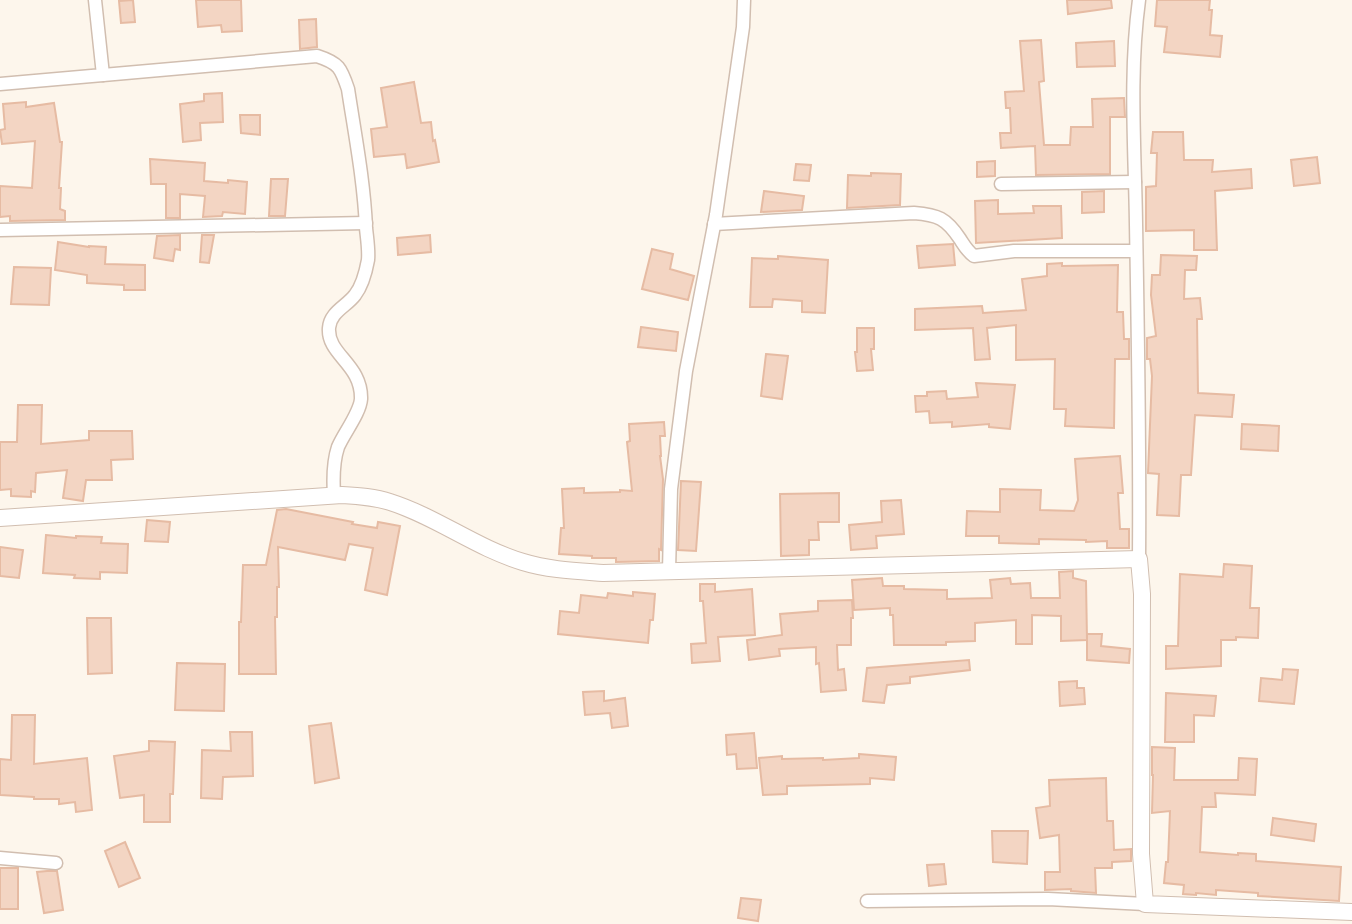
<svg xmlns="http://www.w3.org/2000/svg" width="1352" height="924" font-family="Arial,sans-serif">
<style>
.building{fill:#f3d5c3;stroke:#e6bba3;stroke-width:2}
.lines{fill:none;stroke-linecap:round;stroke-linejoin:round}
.minor-casing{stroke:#d1beb0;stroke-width:15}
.tertiary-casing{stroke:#d1beb0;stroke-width:18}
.minor{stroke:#fff;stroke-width:12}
.tertiary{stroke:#fff;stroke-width:16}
</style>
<rect width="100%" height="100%" fill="#fdf6ec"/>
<g class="building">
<polygon points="133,0 135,22 121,23 119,1"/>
<polygon points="196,0 241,0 242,31 222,32 221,25 198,27"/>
<polygon points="1067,0 1111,0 1112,8 1068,14"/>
<polygon points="1157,0 1210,0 1209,10 1212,10 1210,35 1222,36 1220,57 1164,52 1167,27 1155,26"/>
<polygon points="316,19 317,47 300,49 299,20"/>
<polygon points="1041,40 1044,81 1039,82 1044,145 1070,145 1071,127 1093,127 1092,99 1124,98 1125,117 1110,117 1110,174 1036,175 1035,146 1001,148 1000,133 1011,133 1010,108 1006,108 1005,92 1024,91 1020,41"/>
<polygon points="1114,41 1115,66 1077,67 1076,43"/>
<polygon points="414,82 421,123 431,122 433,141 435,140 439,162 407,168 405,154 374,157 371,129 387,127 381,88"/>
<polygon points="222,93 223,122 200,123 201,140 183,142 180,104 204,101 204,94"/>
<polygon points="26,102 26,107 54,103 60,142 62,142 59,188 61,188 60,209 65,211 65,220 10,221 10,216 0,217 0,186 32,188 35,141 2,144 0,130 5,129 3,104"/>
<polygon points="240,115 260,115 260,135 241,133"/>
<polygon points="1153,132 1183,132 1184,160 1213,160 1212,172 1251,169 1252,188 1215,191 1217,250 1194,250 1194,230 1146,231 1146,187 1156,186 1157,153 1151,153"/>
<polygon points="1317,157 1320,183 1294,186 1291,160"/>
<polygon points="150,159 205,163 204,181 228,183 228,180 247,182 245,214 223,212 222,216 203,217 205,196 180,194 180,218 166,218 166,184 151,184"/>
<polygon points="995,161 995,176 977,177 977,162"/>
<polygon points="796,164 811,165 809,181 794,180"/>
<polygon points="871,173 901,174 900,205 847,208 848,175 871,176"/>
<polygon points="271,179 288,179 285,216 269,216"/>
<polygon points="764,191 804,196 802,210 761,212"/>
<polygon points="1104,191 1104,212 1082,213 1082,192"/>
<polygon points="998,200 998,214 1034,213 1033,206 1061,206 1062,238 976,243 975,201"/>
<polygon points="180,235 180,250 175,249 173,261 154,258 157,236"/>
<polygon points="202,235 214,235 209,263 200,262"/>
<polygon points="430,235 431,252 398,255 397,238"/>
<polygon points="58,242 89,247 89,246 106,247 105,264 145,265 145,290 124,290 124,285 87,283 87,275 55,270"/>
<polygon points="953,244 955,265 919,268 917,246"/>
<polygon points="652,249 673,254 670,269 694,276 688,300 642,289"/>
<polygon points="1161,255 1197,256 1196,270 1185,270 1184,299 1200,298 1202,319 1197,319 1198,393 1234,395 1232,417 1195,415 1191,475 1181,475 1179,516 1157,515 1159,474 1148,473 1152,376 1150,359 1147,359 1147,338 1156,336 1151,295 1152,275 1160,275"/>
<polygon points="778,256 828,260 825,313 802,312 802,301 773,299 772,307 750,307 752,258 778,259"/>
<polygon points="1062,263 1062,266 1118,265 1117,312 1123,312 1124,339 1129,339 1129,359 1115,359 1114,428 1065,426 1066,409 1054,409 1055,359 1016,360 1016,325 987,328 990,359 975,360 973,328 915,330 915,309 982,306 983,313 1026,310 1022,279 1047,276 1047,264"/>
<polygon points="14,267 51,268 49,305 11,304"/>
<polygon points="641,327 678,332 676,351 638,347"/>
<polygon points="857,328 874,328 874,349 871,349 873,370 857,371 855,352 857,352"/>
<polygon points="766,354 788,356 782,399 761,396"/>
<polygon points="976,383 1015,385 1010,429 989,427 989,424 952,427 952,422 930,423 929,411 916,412 915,396 927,396 927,392 946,391 947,399 978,397"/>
<polygon points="18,405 42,405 41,444 89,440 89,431 132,431 133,459 111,460 112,480 86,480 83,501 63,498 67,470 36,473 35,492 31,491 31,497 11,496 11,489 0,490 0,442 17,442"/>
<polygon points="664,422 665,436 660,436 661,456 660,456 663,479 661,550 659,549 659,561 616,562 616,558 592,558 592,556 559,554 561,528 564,528 562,489 584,488 584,493 620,492 620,490 632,491 627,442 630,441 629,424"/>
<polygon points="1242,424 1279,426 1278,451 1241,449"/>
<polygon points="1120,456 1123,493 1118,493 1120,529 1129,529 1129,548 1107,548 1107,541 1086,542 1086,540 1039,539 1039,544 999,543 999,536 966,536 967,511 1000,512 1000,489 1041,490 1040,510 1074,511 1078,500 1075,459"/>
<polygon points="681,481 701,482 696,551 678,550"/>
<polygon points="839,493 839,522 818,522 819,540 809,540 809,555 781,556 780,494"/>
<polygon points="901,500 904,534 876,536 877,548 851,550 849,525 882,522 881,501"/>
<polygon points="286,509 353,522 352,524 377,528 378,522 400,526 387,595 365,590 373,548 349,544 345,560 278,547 279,587 277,587 277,617 275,617 276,674 239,674 239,622 241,622 243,565 266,565 277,510"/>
<polygon points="147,520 170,522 168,542 145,541"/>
<polygon points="46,535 76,538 76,536 102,537 101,543 128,544 127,573 100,572 100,579 74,578 75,575 43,573"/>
<polygon points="0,547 23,550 19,578 0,576"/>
<polygon points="1224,564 1252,566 1250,608 1259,608 1258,638 1236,637 1236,640 1221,640 1221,666 1166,669 1166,646 1178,646 1180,574 1223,577"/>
<polygon points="1073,571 1073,578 1086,581 1087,640 1061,641 1061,616 1032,615 1032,644 1016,644 1016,620 975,623 975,641 946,642 946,645 894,645 893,615 890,615 890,608 854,610 852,580 882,578 883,586 904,586 904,589 947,590 947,599 992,598 990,580 1010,578 1011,584 1030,583 1031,598 1060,598 1059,572"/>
<polygon points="700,584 715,584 715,592 752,589 755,635 718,637 720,661 692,663 691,644 706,643 703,601 700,601"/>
<polygon points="633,592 655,594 653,620 650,620 648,643 558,634 560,611 579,613 581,595 607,598 608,593 633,596"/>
<polygon points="852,600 853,618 851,618 851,645 837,645 838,670 844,669 846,690 821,692 819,663 816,664 816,647 779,649 780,656 749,660 747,640 782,635 780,614 818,611 818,601"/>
<polygon points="87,618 111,618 112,673 88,674"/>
<polygon points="1087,634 1102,634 1101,646 1130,649 1129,663 1087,660"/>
<polygon points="969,660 970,670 910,677 910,683 887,685 884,703 863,701 867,668"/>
<polygon points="177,663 225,664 224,711 175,710"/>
<polygon points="1283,669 1298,670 1294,704 1259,701 1261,678 1282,680"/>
<polygon points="1077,681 1077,688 1084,688 1085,704 1060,706 1059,682"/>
<polygon points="604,691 604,701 625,698 628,726 612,728 610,713 585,715 583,692"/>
<polygon points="1166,693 1216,696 1214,716 1194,715 1194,742 1165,742"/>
<polygon points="12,715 35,715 34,764 87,758 92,810 76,812 75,802 59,804 59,799 34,799 34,797 0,795 0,759 11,760"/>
<polygon points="331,723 339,778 315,783 309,726"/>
<polygon points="230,732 252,732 253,776 223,777 222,799 201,798 202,750 231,751"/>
<polygon points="754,733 757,768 737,769 736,754 727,755 726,735"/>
<polygon points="149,741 175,742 173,794 170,794 170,822 144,822 144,795 120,798 114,756 149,751"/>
<polygon points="1152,747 1175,748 1174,780 1238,780 1239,758 1257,759 1255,795 1215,793 1216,807 1202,807 1200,852 1238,855 1238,853 1256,854 1256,861 1341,867 1339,901 1258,896 1258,893 1216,890 1216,895 1196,893 1196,895 1183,894 1184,885 1164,883 1166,862 1168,862 1170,811 1152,813 1153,775 1152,775"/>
<polygon points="859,754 896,757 894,780 870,778 870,784 787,786 787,794 763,795 759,758 782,756 782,759 823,758 823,760 859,758"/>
<polygon points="1106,778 1107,821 1113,821 1114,850 1131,849 1131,861 1112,862 1112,868 1095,868 1096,893 1071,891 1071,889 1045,890 1045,872 1060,872 1059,835 1040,838 1036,808 1050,806 1049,780"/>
<polygon points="1273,818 1316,824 1314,841 1271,835"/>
<polygon points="992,831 1028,831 1027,864 993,862"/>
<polygon points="125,842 140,878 119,887 105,851"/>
<polygon points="944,864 946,884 929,886 927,865"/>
<rect x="0" y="868" width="18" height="41"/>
<polygon points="47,871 57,871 63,910 44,913 37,872"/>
<polygon points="741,898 761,900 758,921 738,918"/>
</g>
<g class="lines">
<defs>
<g id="minor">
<path d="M1139,0C1129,74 1135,150 1136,224C1138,336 1140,447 1139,559"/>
<path d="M103,75L317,56C339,63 341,68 348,89C355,135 364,181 366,228C367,238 369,250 368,260C366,271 362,286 355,295C347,306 330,312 329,328C327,355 362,364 361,399C360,413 344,433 338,447C333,462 333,479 334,495"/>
<polyline points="0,84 103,75 95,0"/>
<polyline points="1001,184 1135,182"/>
<path d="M714,224L914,213C938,215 946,218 960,239C964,245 967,251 974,256L1014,251H1136"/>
<polyline points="0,230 366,223"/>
<polyline points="669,571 671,489 686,371 716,215 743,27 744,0"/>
<polyline points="0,858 56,863"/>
<polyline points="867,901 1048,899 1145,904"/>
</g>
<path id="tertiary" d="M0,518L342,495C359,496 375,497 390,502C437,517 476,548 523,562C549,570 576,571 603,573L1139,559L1142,594L1141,854L1145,904L1352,912"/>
</defs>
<use href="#minor" class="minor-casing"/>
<use href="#tertiary" class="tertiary-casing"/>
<use href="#minor" class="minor"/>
<use href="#tertiary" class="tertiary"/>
</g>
</svg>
